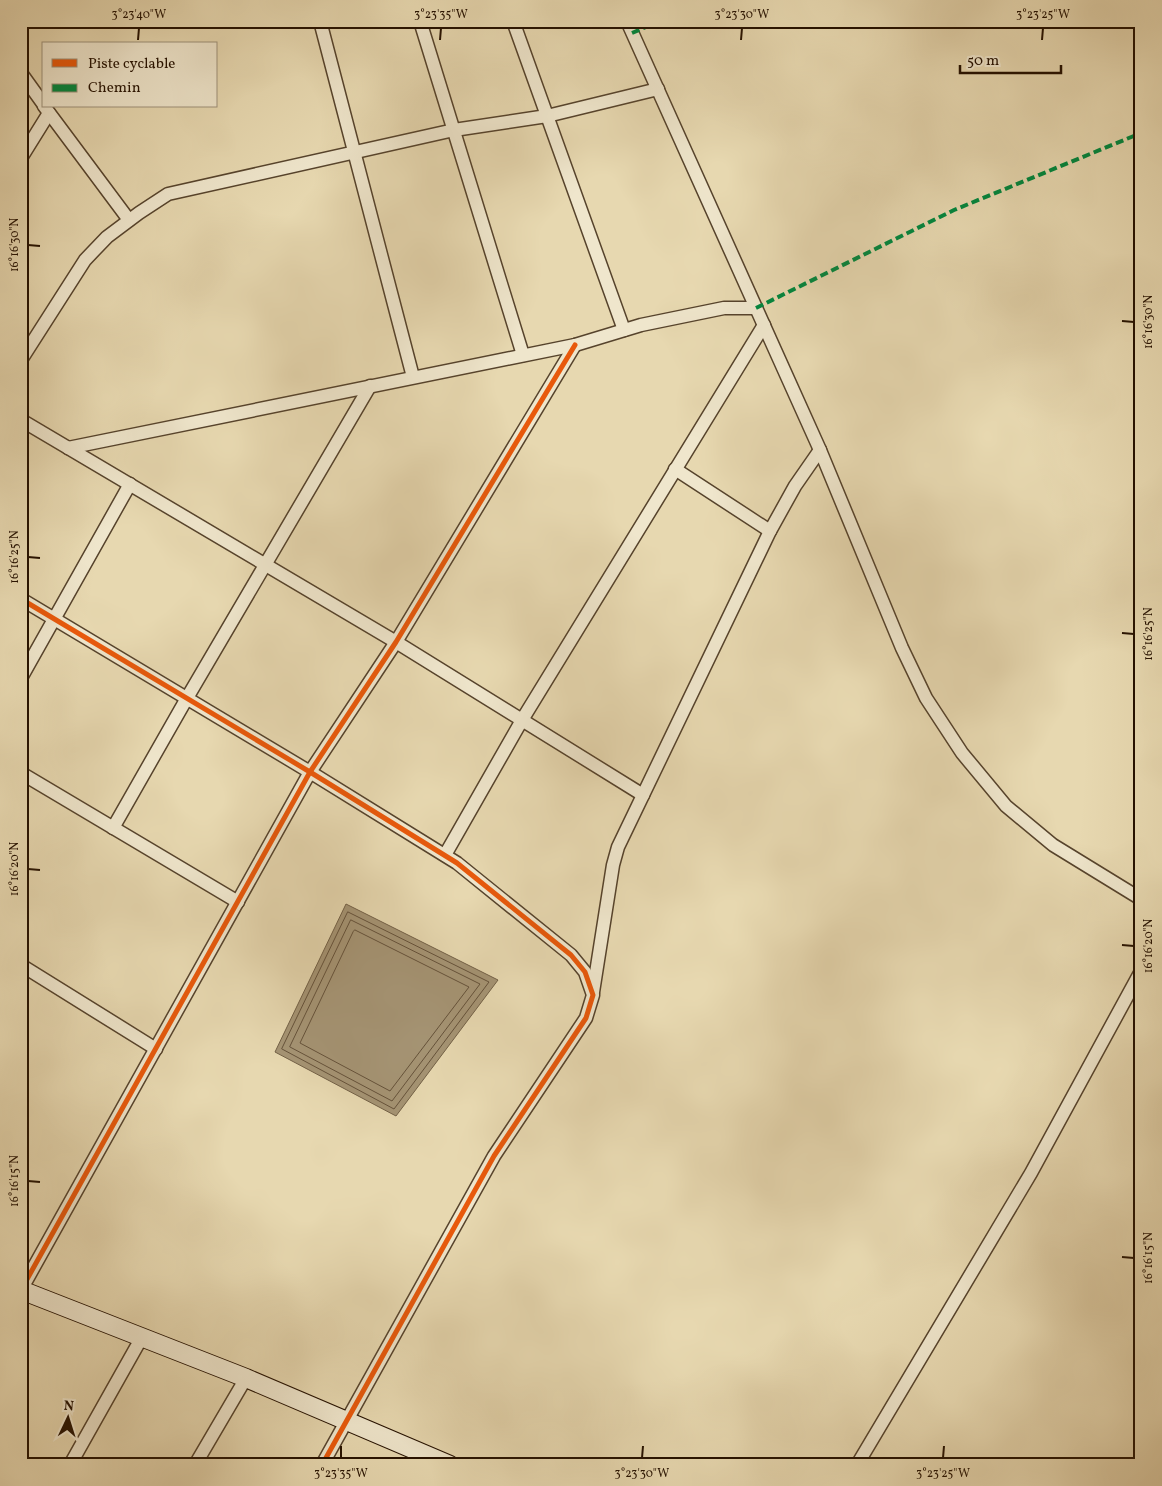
<svg xmlns="http://www.w3.org/2000/svg" width="1162" height="1486" font-family="Vollkorn,serif">
<style>
.water{fill:#a59474;stroke:#726046}
.lines{fill:none;stroke-linecap:round;stroke-linejoin:round}
.shore{stroke:#65523a;stroke-width:1}
.minor-casing{stroke:#56432c;stroke-width:15}
.secondary-casing{stroke:#251100;stroke-width:20}
.minor{stroke:#efe6cc;stroke-width:12}
.secondary{stroke:#efe6cc;stroke-width:18}
.quiet{stroke:#00873e;stroke-width:4;stroke-dasharray:8 4;stroke-linecap:butt}
.cycleway-casing{stroke:#efe6cc;stroke-width:8}
.cycleway{stroke:#e8590c;stroke-width:5}
.ticks{fill:none;stroke:#251100;stroke-width:2}
.neatline{fill:none;stroke:#251100;stroke-width:2}
.ticks-label{font-size:12px;text-anchor:middle;fill:#251100}
</style>
<rect width="100%" height="100%" fill="#e7d8b0"/>
<filter id="stains"><feTurbulence type="fractalNoise" baseFrequency=".004" numOctaves="4"/><feColorMatrix values="0 0 0 0 .2 0 0 0 0 .09 0 0 0 0 .02 0 0 0 .5 -.17"/></filter>
<radialGradient id="worn" r=".72"><stop offset=".6" stop-color="#630" stop-opacity="0"/><stop offset="1" stop-color="#630" stop-opacity=".3"/></radialGradient>
<polygon class="water" points="346,904 498,980 396,1116 275,1052"/>
<g class="lines">
<g class="shore">
<polygon points="348,912 489,982 394,1109 282,1049"/>
<polygon points="351,920 480,984 392,1101 290,1047"/>
<polygon points="355,930 469,987 390,1091 300,1043 353,932"/>
</g>
<defs>
<g id="minor">
<polyline points="320,21 413,377"/>
<polyline points="420,21 523,355"/>
<polyline points="513,21 624,330"/>
<polyline points="627,21 820,450 902,648 926,698 962,753 1006,806 1053,845 1141,899"/>
<polyline points="21,73 44,105"/>
<polyline points="44,106 129,220"/>
<polyline points="21,158 49,113"/>
<polyline points="21,360 85,260 107,237 139,213 168,194 454,130 547,116 658,89"/>
<polyline points="21,420 396,642 643,795"/>
<polyline points="68,448 575,345 641,325 724,308 756,308"/>
<polyline points="675,469 770,531"/>
<polyline points="21,599 310,772 457,863 571,955 585,972 593,995 586,1018 494,1156 322,1465"/>
<polyline points="21,678 130,484"/>
<polyline points="21,773 238,902"/>
<polyline points="113,828 187,698 370,386"/>
<polyline points="445,855 522,720 764,325"/>
<polyline points="21,965 156,1049"/>
<polyline points="593,992 613,865 618,847 770,531 795,486 820,450"/>
<polyline points="21,1290 310,772 396,642 575,345"/>
<polyline points="70,1465 142,1337"/>
<polyline points="195,1465 246,1378"/>
<polyline points="857,1465 1031,1173 1141,971"/>
</g>
<polyline id="secondary" points="21,1290 246,1378 450,1465"/>
</defs>
<use href="#minor" class="minor-casing"/>
<use href="#secondary" class="secondary-casing"/>
<use href="#minor" class="minor"/>
<use href="#secondary" class="secondary"/>
<g class="quiet">
<polyline points="632,33 660,21"/>
<polyline points="756,308 954,210 1141,133"/>
</g>
<defs>
<g id="cycleway">
<polyline points="21,599 310,772 457,863 571,955 585,972 593,995 586,1018 494,1156 322,1465"/>
<polyline points="21,1290 310,772 396,642 575,345"/>
</g>
</defs>
<use href="#cycleway" class="cycleway-casing"/>
<use href="#cycleway" class="cycleway"/>
</g>
<path class="ticks" d="M138,40L139,28M440,40L441,28M741,40L742,28M1042,40L1043,28M28,245L40,246M1122,321L1134,322M28,557L40,558M1122,633L1134,634M28,869L40,870M1122,945L1134,946M28,1181L40,1182M1122,1257L1134,1258M341,1458V1446M642,1458L643,1446M943,1458L944,1446"/>
<rect width="1162" height="1486" fill="none" stroke="#e7d8b0" stroke-width="55"/>
<rect x="42" y="42" width="175" height="65" fill="#efe6cc" stroke="#9e917a"/>
<rect x="52" y="59" width="25" height="8" fill="#e8590c" stroke="#9e917a"/>
<text x="88" y="68" font-size="15" fill="#251100">Piste cyclable</text>
<rect x="52" y="84" width="25" height="8" fill="#00873e" stroke="#9e917a"/>
<text x="88" y="92" font-size="15" fill="#251100">Chemin</text>
<g transform="translate(68 1418) rotate(4)" stroke="#efe6cc" stroke-width="4" paint-order="stroke">
<path d="M0-4L9 19L0 12L-9 19Z" fill="#251100"/>
<text y="-8" font-size="14" font-weight="bold" text-anchor="middle" fill="#251100">N</text>
</g>
<path d="M960 65v8h101v-8" fill="none" stroke="#251100" stroke-width="2.5"/>
<text x="967" y="65" font-size="15" fill="#251100" stroke="#efe6cc" stroke-width="4" paint-order="stroke">50 m</text>
<rect x="28" y="28" width="1106" height="1430" class="neatline"/>
<g class="ticks-label">
<text x="139" y="18">3°23'40"W</text>
<text x="441" y="18">3°23'35"W</text>
<text x="742" y="18">3°23'30"W</text>
<text x="1043" y="18">3°23'25"W</text>
<text transform="translate(14 245) rotate(-90)" y="4">16°16'30"N</text>
<text transform="translate(1148 322) rotate(-90)" y="4">16°16'30"N</text>
<text transform="translate(14 557) rotate(-90)" y="4">16°16'25"N</text>
<text transform="translate(1148 634) rotate(-90)" y="4">16°16'25"N</text>
<text transform="translate(14 869) rotate(-90)" y="4">16°16'20"N</text>
<text transform="translate(1148 946) rotate(-90)" y="4">16°16'20"N</text>
<text transform="translate(14 1181) rotate(-90)" y="4">16°16'15"N</text>
<text transform="translate(1148 1258) rotate(-90)" y="4">16°16'15"N</text>
<text x="341" y="1477">3°23'35"W</text>
<text x="642" y="1477">3°23'30"W</text>
<text x="943" y="1477">3°23'25"W</text>
</g>
<rect width="100%" height="100%" filter="url(#stains)"/>
<rect width="100%" height="100%" fill="url(#worn)"/>
</svg>
